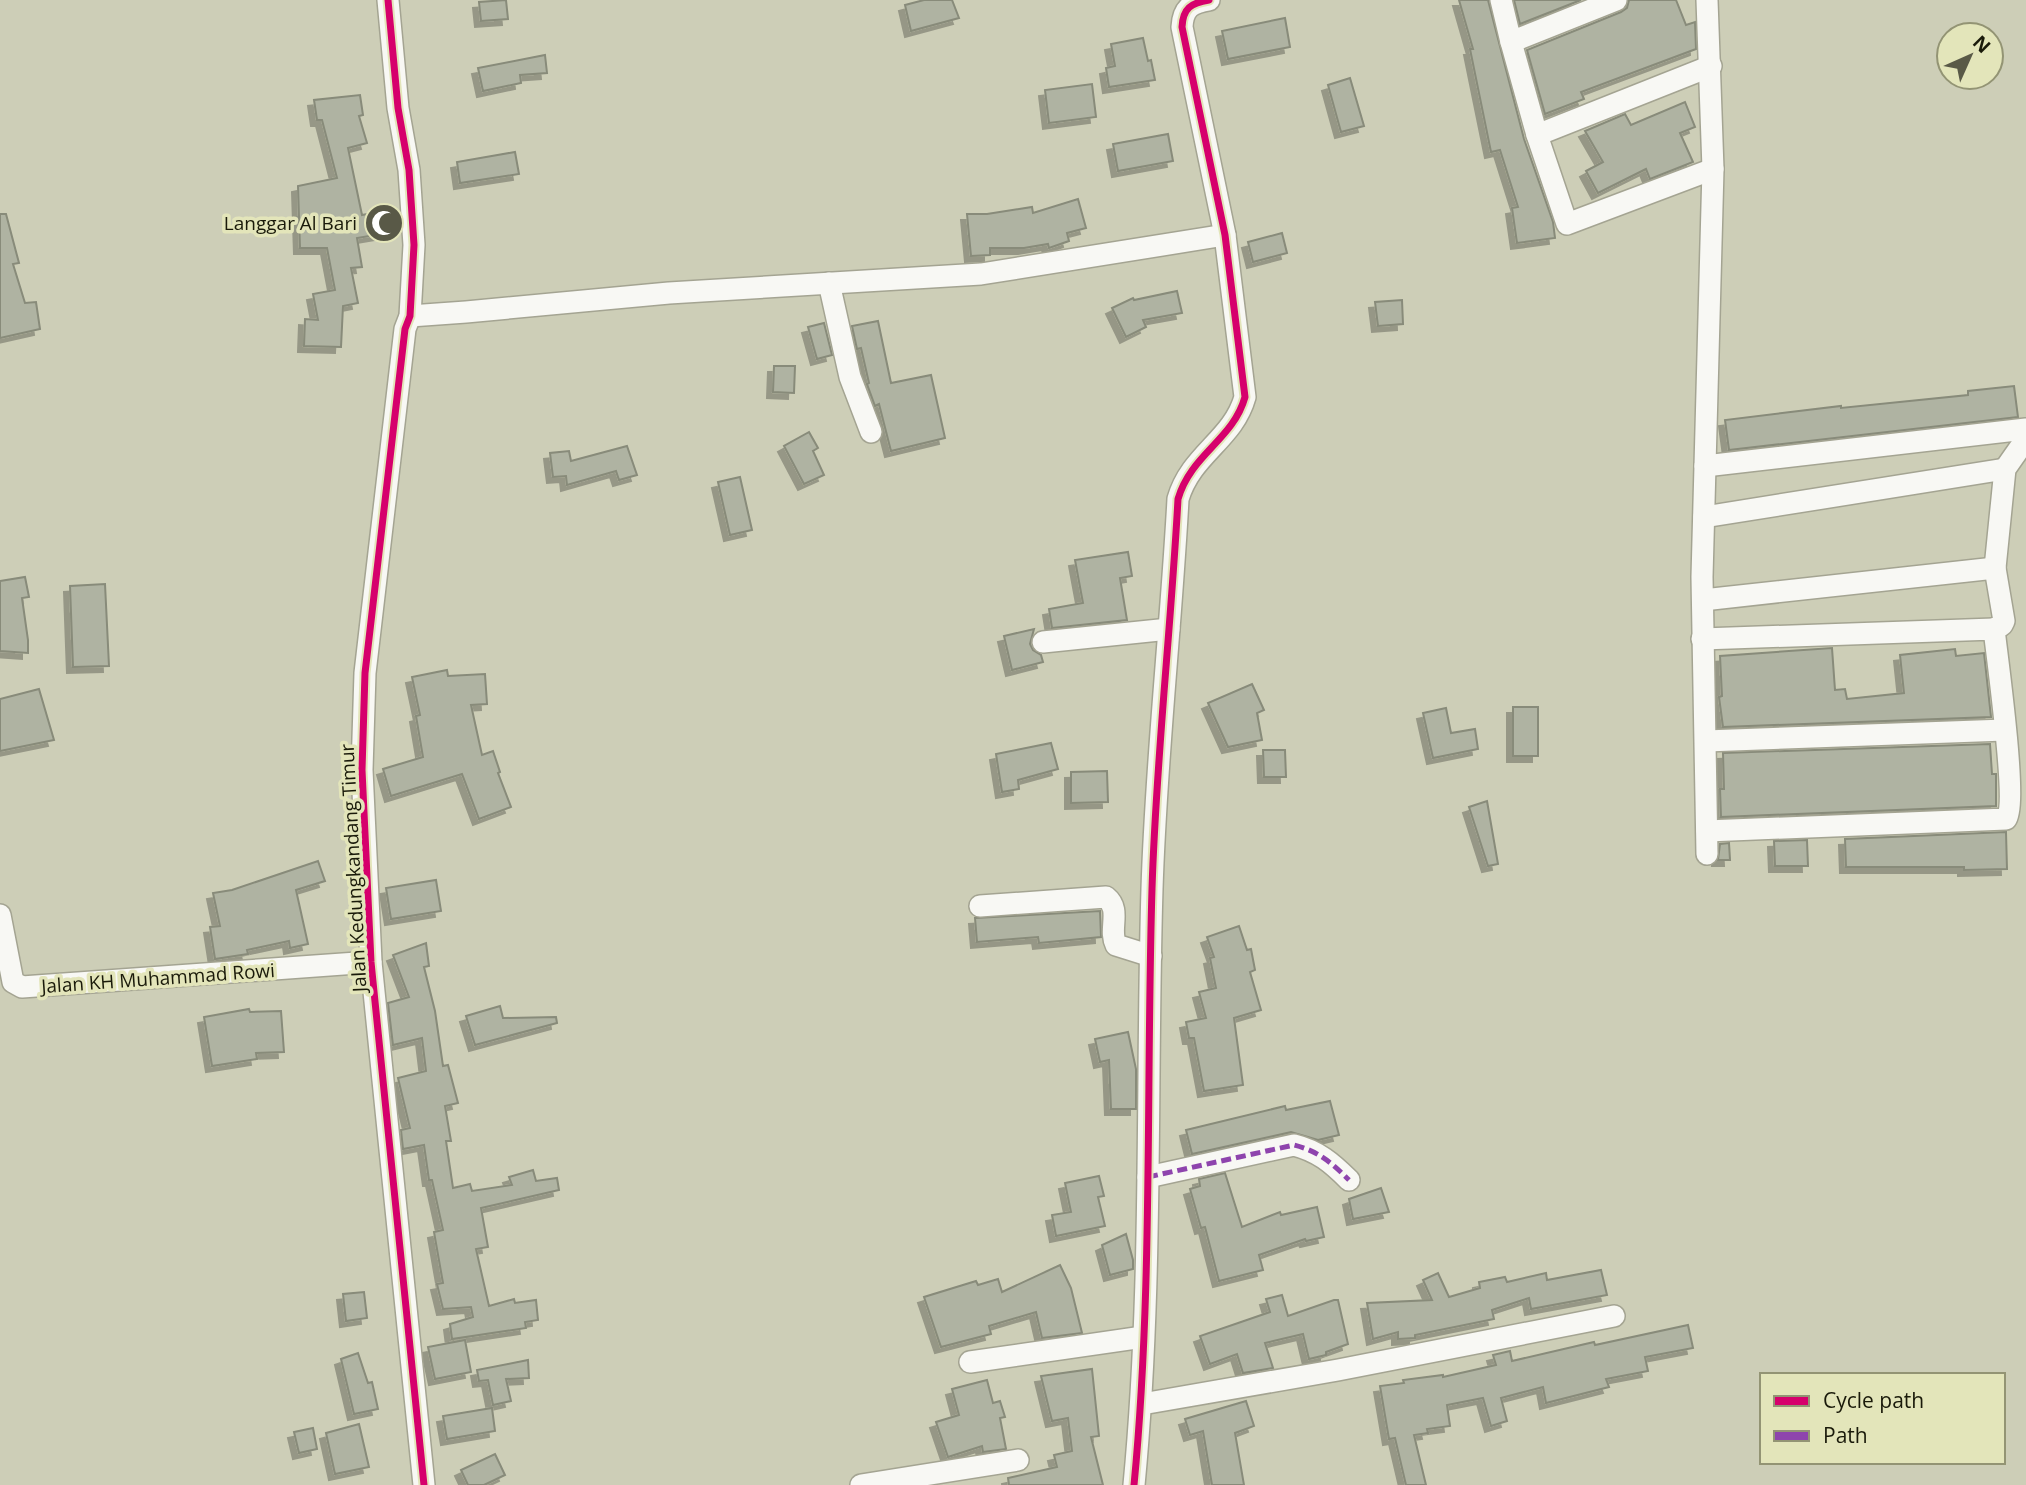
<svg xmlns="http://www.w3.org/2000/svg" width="2026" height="1485" font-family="'Open Sans',sans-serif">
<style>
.building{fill:#afb3a2;stroke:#888b7a;stroke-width:2;filter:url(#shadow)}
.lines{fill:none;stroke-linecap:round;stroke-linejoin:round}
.minor-casing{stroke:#a4a492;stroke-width:24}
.minor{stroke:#f8f8f4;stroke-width:21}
.quiet{stroke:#8e44ad;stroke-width:5;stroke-dasharray:10 5;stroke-linecap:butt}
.cycleway-casing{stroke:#e3e5ba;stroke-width:11}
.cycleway{stroke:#d6006c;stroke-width:7}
.labels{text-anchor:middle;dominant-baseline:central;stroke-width:7;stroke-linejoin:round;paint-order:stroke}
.poi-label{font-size:19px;fill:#1a1a0a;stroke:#e3e5ba;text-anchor:end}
.street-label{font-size:19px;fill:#1a1a0a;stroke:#e3e5ba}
</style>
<defs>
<filter id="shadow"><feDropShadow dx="-6" dy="6" stdDeviation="0" flood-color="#0004"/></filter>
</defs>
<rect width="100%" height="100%" fill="#cdceb7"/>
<g class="building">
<polygon points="506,0 508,19 481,21 479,2"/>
<polygon points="924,0 952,0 959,18 911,31 905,5"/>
<polygon points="1459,0 1488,0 1524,139 1553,222 1555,238 1517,243 1512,208 1518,207 1500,150 1491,152 1470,49 1473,49"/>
<polygon points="1514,0 1581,0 1520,24"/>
<polygon points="1629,0 1676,0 1686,25 1695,22 1696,49 1581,92 1584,99 1545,114 1527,50 1621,12 1627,8"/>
<polygon points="1285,18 1290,47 1228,59 1222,31"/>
<polygon points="1143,38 1148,61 1151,60 1155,80 1109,87 1106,68 1115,66 1111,44"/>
<polygon points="545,55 547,73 520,75 521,83 483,91 478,68"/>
<polygon points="1350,78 1364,126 1341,132 1328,85"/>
<polygon points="1092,84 1096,117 1049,123 1045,90"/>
<polygon points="360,95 363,115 359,116 367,143 348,148 362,215 389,210 393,232 357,238 362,267 351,268 358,303 343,306 341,347 304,346 305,319 318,320 313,294 335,290 327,248 300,248 298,186 337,178 322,120 317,120 314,100"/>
<polygon points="1685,102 1695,127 1680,133 1693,162 1650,179 1646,169 1598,193 1586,171 1603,162 1585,131 1625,114 1631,125"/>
<polygon points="1168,134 1173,161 1118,171 1113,144"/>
<polygon points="515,152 519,174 460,183 457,162"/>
<polygon points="1078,199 1086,228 1067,233 1069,241 1049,248 1048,244 1024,248 990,248 990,255 971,256 967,214 987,214 1032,207 1033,213"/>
<polygon points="0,214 6,214 19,263 13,264 25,303 36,302 40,329 0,338"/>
<polygon points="1282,233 1287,253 1253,262 1248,242"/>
<polygon points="1177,291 1182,313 1143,320 1146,327 1126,337 1112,308 1133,298 1134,300"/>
<polygon points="1402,300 1403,324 1378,326 1375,302"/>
<polygon points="878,321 891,383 931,375 945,438 891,451 879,404 875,406 867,384 869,383 861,348 857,349 852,326"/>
<polygon points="824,323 832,355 817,359 808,327"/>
<polygon points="774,366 795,366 794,393 773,392"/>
<polygon points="2014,386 2018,417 1729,450 1725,420 1841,406 1841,408 1968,395 1968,391"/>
<polygon points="809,432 818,448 813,451 824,475 804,484 784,446"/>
<polygon points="627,446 637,475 619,480 616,471 567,485 566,476 553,477 550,453 569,451 571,461"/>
<polygon points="740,477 752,530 730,535 718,482"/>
<polygon points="1128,552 1132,576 1120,578 1127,620 1052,628 1049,609 1083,603 1075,560"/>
<polygon points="25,577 29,597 22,598 28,640 28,653 0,651 0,581"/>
<polygon points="105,584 109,666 73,667 70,586"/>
<polygon points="1034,629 1030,644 1033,650 1041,655 1043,662 1012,670 1004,636"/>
<polygon points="1832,648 1835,690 1845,689 1847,699 1904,693 1900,655 1955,649 1956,656 1984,653 1991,717 1723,727 1719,697 1722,696 1720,656"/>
<polygon points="447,670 448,676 485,674 487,704 471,705 482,755 493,751 500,772 498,773 511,807 479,819 462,774 391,796 383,769 423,757 416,716 420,715 412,677"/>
<polygon points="1252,684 1264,710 1257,713 1262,740 1228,747 1208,703"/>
<polygon points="39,689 54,740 0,751 0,699"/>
<rect x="1513" y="707" width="25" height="49"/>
<polygon points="1446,708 1451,733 1475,729 1478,749 1433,758 1423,713"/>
<polygon points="1051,743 1058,769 1018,780 1019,789 1002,792 996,754"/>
<polygon points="1990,744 1992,774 1996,774 1996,806 1721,817 1720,789 1724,789 1723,753"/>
<polygon points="1263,750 1285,750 1286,777 1264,777"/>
<polygon points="1107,771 1108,802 1071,803 1071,772"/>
<polygon points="1487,801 1498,864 1488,866 1469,807"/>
<polygon points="2006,832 2007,869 1964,870 1964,867 1846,867 1845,839"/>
<polygon points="1807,840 1808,866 1775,866 1774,841"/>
<polygon points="1729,843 1730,860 1718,860 1720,844"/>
<polygon points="318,861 325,881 296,890 308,944 290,948 289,941 247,950 248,954 215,959 210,927 220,926 213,893 232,890"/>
<polygon points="436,880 441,911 391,919 386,888"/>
<polygon points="1100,911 1101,937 1039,943 1038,937 977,942 975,918"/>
<polygon points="1239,926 1247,950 1251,949 1255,970 1250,972 1261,1010 1234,1018 1243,1085 1204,1091 1194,1038 1189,1038 1186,1022 1206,1018 1199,992 1216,988 1210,958 1214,957 1207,937"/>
<polygon points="426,943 429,966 424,967 435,1011 443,1066 448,1065 458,1103 445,1106 451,1141 446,1141 453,1188 470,1184 472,1191 512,1185 509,1177 533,1170 536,1181 557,1178 559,1190 481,1208 488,1247 476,1249 489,1306 514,1299 515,1303 536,1300 538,1320 525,1322 526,1328 452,1339 450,1324 473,1317 471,1307 443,1309 437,1284 443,1283 434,1232 443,1230 432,1180 429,1180 424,1145 403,1149 401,1130 410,1128 398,1078 426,1071 422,1038 393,1045 388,1003 409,997 393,955"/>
<polygon points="500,1006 503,1018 556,1017 557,1023 475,1045 466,1016"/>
<polygon points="249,1009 250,1012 281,1011 284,1052 256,1053 257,1059 212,1066 204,1017"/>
<polygon points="1128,1032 1136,1069 1136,1109 1111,1109 1109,1060 1100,1062 1095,1039"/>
<polygon points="1330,1101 1339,1135 1318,1140 1291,1132 1192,1154 1186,1130 1285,1106 1286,1110"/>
<polygon points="1225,1173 1242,1227 1280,1212 1281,1215 1317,1207 1324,1237 1306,1241 1305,1239 1259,1255 1263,1270 1219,1281 1205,1227 1201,1228 1190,1189 1200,1186 1199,1179"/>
<polygon points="1099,1176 1104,1196 1098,1197 1105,1226 1056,1236 1052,1215 1071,1212 1065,1183"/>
<polygon points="1381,1188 1389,1212 1353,1219 1349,1199"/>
<polygon points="1126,1234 1133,1260 1133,1269 1110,1275 1102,1245"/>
<polygon points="1060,1265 1071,1288 1082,1333 1042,1338 1036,1312 989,1326 991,1334 941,1347 924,1297 976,1281 978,1285 998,1279 1002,1292"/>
<polygon points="1601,1270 1607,1295 1531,1309 1529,1298 1492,1310 1494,1319 1415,1335 1415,1338 1398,1339 1398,1332 1373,1339 1367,1303 1432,1300 1423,1280 1438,1273 1449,1297 1480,1288 1479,1282 1505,1277 1507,1282 1546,1273 1547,1280"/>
<polygon points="364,1292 367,1318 346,1321 343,1294"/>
<polygon points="1282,1295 1288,1316 1334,1300 1338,1300 1348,1344 1326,1352 1326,1355 1309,1359 1303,1334 1265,1343 1273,1368 1243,1373 1237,1354 1210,1364 1200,1336 1270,1312 1266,1299"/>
<polygon points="1688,1325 1693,1348 1645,1357 1648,1371 1606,1379 1609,1387 1546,1403 1543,1387 1501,1398 1507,1421 1491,1426 1483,1398 1447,1405 1450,1426 1427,1429 1428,1433 1414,1435 1426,1485 1406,1485 1395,1438 1389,1439 1380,1386 1404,1383 1403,1380 1443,1375 1443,1377 1496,1365 1493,1355 1510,1351 1512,1361 1594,1342 1595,1345"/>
<polygon points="465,1340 471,1372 435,1379 428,1347"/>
<polygon points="358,1353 368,1383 372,1382 378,1409 354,1414 341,1359"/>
<polygon points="528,1360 529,1378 506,1379 511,1401 493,1405 488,1380 479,1381 477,1370"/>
<polygon points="1092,1369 1099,1436 1091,1437 1103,1485 1009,1485 1008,1478 1057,1467 1054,1455 1072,1451 1068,1418 1052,1421 1041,1376"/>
<polygon points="987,1380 993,1403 1000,1401 1005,1417 1000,1418 1006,1449 983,1452 982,1446 948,1457 936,1422 959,1415 952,1389"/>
<polygon points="1246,1401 1254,1426 1235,1433 1244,1485 1212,1485 1203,1431 1190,1435 1185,1419"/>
<polygon points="492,1408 495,1431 447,1439 443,1416"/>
<polygon points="359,1424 369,1467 335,1474 326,1433"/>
<polygon points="313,1428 317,1449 299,1453 294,1432"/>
<polygon points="495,1454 505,1475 484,1485 468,1485 461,1470"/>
</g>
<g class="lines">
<defs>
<g id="minor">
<polyline points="388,0 398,108 409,170 414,245 410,316 405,329 365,673 362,770 371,962 424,1485"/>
<polyline points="1501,0 1511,42 1616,0"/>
<polyline points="1511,42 1537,135 1567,224 1713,169"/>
<polyline points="1537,135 1711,66"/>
<polyline points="829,283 850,377 871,432"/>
<polyline points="410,316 466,312 669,293 981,274 1225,235"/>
<polyline points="1705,466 2026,429"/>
<polyline points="1704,517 2005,469"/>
<polyline points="1703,600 1995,568"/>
<polyline points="1994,629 2002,625 2004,621 1995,568 2005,469 2026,439"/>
<path d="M1702,639L1994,629C1997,657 2018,804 2006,819L1707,831"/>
<polyline points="1043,642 1169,629"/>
<polyline points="1706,741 2005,730"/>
<polyline points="1707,854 1702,577 1713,169 1707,0"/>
<path d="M980,906L1106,897C1122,910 1108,929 1116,945L1151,956"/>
<polyline points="0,915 13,982 22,987 371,962"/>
<path d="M1148,1177L1294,1145C1318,1151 1332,1163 1349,1180"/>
<polyline points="970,1362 1143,1337"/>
<polyline points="1142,1404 1338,1370 1614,1316"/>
<polyline points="861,1485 1018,1460"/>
<path d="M1134,1485C1153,1287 1146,1087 1152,889C1156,758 1171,629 1178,499C1191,454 1233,440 1245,397L1225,235L1182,27C1183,8 1191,3 1209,0"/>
</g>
</defs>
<use href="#minor" class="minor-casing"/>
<use href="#minor" class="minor"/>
<path class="quiet" d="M1148,1177L1294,1145C1318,1151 1332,1163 1349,1180"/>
<defs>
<g id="cycleway">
<polyline points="388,0 398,108 409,170 414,245 410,316 405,329 365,673 362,770 371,962 424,1485"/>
<path d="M1134,1485C1153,1287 1146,1087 1152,889C1156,758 1171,629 1178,499C1191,454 1233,440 1245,397L1225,235L1182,27C1183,8 1191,3 1209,0"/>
</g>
</defs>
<use href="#cycleway" class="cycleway-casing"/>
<use href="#cycleway" class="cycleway"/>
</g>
<defs>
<symbol id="mosque-disc" viewBox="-11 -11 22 22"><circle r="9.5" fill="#595947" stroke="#e3e5ba"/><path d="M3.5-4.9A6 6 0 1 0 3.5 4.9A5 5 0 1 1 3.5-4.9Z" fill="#fff"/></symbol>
</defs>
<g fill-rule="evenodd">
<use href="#mosque-disc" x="362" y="201" width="44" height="44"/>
</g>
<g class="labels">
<g class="poi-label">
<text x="357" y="223">Langgar Al Bari</text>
</g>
<g class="street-label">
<text transform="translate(353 868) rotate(-93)">Jalan Kedungkandang Timur</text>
<text transform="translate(158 978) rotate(-4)">Jalan KH Muhammad Rowi</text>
</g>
</g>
<rect x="1760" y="1373" width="245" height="91" fill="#e3e5ba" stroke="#939474" stroke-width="2"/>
<rect x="1774" y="1396" width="35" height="10" fill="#d6006c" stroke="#939474" stroke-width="2"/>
<text x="1823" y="1408" font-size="21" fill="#1a1a0a">Cycle path</text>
<rect x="1774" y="1431" width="35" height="10" fill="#8e44ad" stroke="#939474" stroke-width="2"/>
<text x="1823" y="1443" font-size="21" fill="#1a1a0a">Path</text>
<g transform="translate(1970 56) rotate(45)"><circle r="33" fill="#e3e5ba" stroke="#939474" stroke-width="2"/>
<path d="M0-5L12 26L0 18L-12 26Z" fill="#595947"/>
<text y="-10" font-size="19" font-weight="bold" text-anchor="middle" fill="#1a1a0a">N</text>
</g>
</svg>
